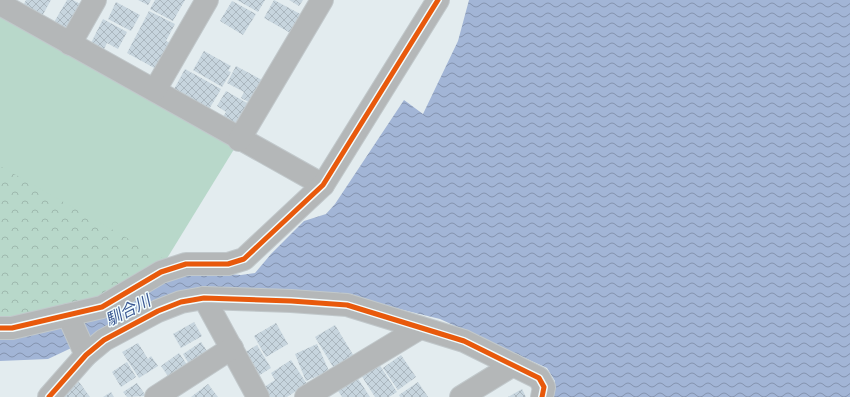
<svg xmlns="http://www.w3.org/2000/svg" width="850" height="397" font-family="'Alegreya Sans','Noto Sans JP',sans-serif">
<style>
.park{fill:url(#park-crowns)}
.pitch{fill:#b8d8ca}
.water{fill:url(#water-waves)}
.building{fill:url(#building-cross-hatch)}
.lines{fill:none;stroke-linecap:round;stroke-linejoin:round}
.minor-casing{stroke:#c1c8cb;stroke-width:24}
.minor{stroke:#b4b7b8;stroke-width:22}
.cycleway-casing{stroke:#f1fcfe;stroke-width:8}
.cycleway{stroke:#e8590c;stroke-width:5}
.labels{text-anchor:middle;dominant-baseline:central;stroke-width:3;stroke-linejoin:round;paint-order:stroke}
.water-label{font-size:16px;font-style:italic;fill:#385590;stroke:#f1fcfe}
</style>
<defs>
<pattern id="park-crowns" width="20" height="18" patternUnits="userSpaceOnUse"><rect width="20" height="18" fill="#b8d8ca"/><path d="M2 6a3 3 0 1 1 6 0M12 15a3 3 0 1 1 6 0" fill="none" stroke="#9eb9ae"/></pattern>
<pattern id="water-waves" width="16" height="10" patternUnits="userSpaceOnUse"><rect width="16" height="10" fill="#a2b5d6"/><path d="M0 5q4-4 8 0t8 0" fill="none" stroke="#8493ae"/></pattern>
<pattern id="building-cross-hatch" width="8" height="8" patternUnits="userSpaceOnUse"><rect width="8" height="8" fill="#c7d5de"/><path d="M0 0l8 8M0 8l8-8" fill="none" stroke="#abb7bf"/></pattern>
</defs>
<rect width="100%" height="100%" fill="#e3ecef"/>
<polygon class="park" points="0,15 166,260 101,302 0,321"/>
<polygon class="pitch" points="0,15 236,146 166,260 0,166"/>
<polygon class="water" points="469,0 850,0 850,397 553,397 555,381 547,368 440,319 338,294 198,289 185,290 101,334 48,359 0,361 0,332 147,292 182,273 202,272 241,275 255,273 271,254 304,221 326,214 335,204 404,100 423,114 458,41"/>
<g class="building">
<polygon points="26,0 51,0 41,18 22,8"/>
<polygon points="67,0 73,0 87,8 71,35 53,24"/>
<polygon points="138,0 151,0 148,5"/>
<polygon points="155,0 185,0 173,21 150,9"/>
<polygon points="237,0 265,0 258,12"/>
<polygon points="274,0 304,16 294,35 264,18"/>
<polygon points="289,0 303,0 299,6"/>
<polygon points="232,1 256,14 243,35 220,21"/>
<polygon points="116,2 140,15 131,31 108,19"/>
<polygon points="149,11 175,24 166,41 172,44 158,70 127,53"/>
<polygon points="103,19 127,32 118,49 107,43 103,51 90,45"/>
<polygon points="204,51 231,66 228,71 231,72 222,87 193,70"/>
<polygon points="236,66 264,81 256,106 241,98 244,92 227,83"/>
<polygon points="185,69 221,89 208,111 173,91"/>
<polygon points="226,91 254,107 240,131 221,120 226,112 217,106"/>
<polygon points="194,322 202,336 181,348 173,334"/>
<polygon points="276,323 288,344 266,357 254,336"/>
<polygon points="335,325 355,358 335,370 315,337"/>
<polygon points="201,342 211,357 192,369 183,354"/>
<polygon points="138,343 148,359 151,356 158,366 139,378 122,352"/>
<polygon points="317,344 329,371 306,381 295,354"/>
<polygon points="257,345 271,368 253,379 239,356"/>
<polygon points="179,353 190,369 172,382 161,366"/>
<polygon points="401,355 416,377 398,390 383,368"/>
<polygon points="291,360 307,384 287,397 262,397 258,391 275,380 271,373"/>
<polygon points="127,362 136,377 121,387 112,372"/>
<polygon points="379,364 397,392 389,397 375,397 361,375"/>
<polygon points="355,374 370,397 342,397 335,386"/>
<polygon points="79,382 90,397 64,397 62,394"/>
<polygon points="418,382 428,397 400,397 399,395"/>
<polygon points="137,383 146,396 127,397 123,392"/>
<polygon points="208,384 218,397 191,397"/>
<polygon points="522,389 526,397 508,397"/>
<polygon points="111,392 114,397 103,397"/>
</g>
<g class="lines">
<defs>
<g id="minor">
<polyline points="0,4 323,185"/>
<polyline points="70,44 95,0"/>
<polyline points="155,90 207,0"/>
<polyline points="239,140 322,0"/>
<polyline points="204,298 258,397"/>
<polyline points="68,315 86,355"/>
<polyline points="0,328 12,328 102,307 161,272 186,264 228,264 244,259 323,185 438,0"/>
<polyline points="49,397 86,355 104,340 158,311 181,302 204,298 291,301 347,305 464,341 539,378 544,387 542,397"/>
<polyline points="156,397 232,348"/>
<polyline points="306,397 420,328"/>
<polyline points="461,397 513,365"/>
</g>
</defs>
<use href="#minor" class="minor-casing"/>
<use href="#minor" class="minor"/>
<defs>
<g id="cycleway">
<polyline points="0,328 12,328 102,307 161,272 186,264 228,264 244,259 323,185 438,0"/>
<polyline points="49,397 86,355 104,340 158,311 181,302 204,298 291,301 347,305 464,341 539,378 544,387 542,397"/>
</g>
</defs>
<use href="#cycleway" class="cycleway-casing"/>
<use href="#cycleway" class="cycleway"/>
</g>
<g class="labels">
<g class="water-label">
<text transform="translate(128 311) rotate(-27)">馴合川</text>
</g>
</g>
</svg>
